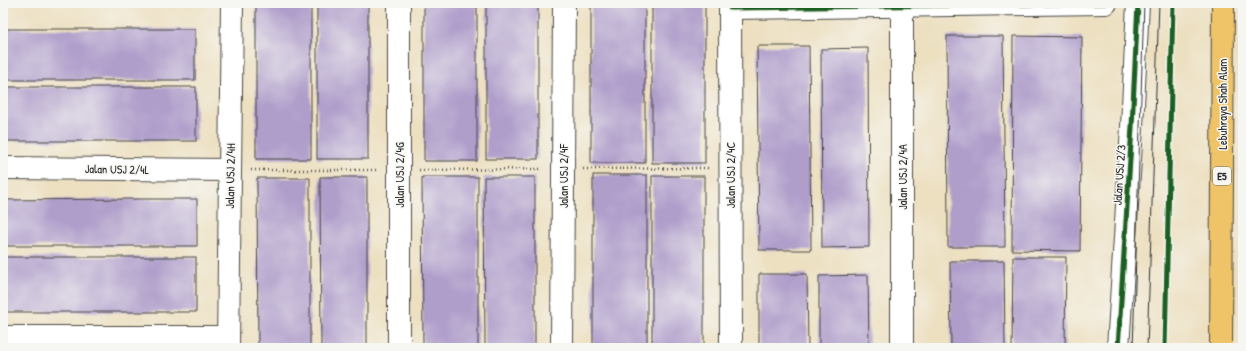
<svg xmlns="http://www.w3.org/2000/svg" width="1246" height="351" font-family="'Patrick Hand',sans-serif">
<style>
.building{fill:#af9dca}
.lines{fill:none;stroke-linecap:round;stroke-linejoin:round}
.minor-casing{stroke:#484642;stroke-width:24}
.highway-casing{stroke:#484642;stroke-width:24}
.path{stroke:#484642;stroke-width:2.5;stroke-dasharray:1 3;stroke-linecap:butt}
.minor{stroke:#fff;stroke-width:22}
.highway{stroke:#efc469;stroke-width:22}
.tram{stroke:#2b2b2b;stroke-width:1}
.cycleway-casing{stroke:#f6f6f2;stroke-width:8}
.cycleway{stroke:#1b5e20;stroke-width:5}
.labels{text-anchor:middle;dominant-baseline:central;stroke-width:3;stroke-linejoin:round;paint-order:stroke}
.shield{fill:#f6f6f2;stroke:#686867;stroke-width:1}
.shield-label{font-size:11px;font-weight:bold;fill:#2b2b2b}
.street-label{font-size:12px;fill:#2b2b2b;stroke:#f6f6f2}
</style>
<rect width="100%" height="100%" fill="#f6f6f2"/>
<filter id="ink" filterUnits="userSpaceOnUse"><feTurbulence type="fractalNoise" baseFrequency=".025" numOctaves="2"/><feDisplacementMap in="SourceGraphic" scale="8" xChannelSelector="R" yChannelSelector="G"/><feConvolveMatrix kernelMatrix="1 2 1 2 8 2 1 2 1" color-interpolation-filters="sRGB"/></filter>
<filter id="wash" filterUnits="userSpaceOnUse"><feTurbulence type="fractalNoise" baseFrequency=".012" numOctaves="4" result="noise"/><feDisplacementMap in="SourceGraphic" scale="16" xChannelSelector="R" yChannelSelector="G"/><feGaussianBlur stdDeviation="0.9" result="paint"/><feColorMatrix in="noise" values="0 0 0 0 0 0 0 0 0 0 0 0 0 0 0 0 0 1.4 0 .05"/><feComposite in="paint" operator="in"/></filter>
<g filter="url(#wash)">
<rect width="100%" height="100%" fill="#ede0c1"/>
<g id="blocks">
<g class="building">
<rect x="256" y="3" width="55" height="156"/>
<rect x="317" y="3" width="51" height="156"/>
<rect x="424" y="3" width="53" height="158"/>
<rect x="486" y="3" width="52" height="156"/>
<rect x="591" y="3" width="54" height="160"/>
<rect x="652" y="3" width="53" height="160"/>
<rect x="3" y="29" width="192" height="51"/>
<polygon points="947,36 1003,36 1005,247 948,247"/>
<polygon points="1013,36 1082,37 1080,251 1012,250"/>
<polygon points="757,46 809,46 811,250 759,250"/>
<polygon points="868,48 869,247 822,248 821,49"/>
<rect x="3" y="87" width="193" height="54"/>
<rect x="593" y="175" width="54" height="173"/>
<rect x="652" y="176" width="52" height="172"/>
<polygon points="320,177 367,177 367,348 321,348"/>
<polygon points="422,177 478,177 478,348 423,348"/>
<polygon points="484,177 535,177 535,348 485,348"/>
<polygon points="257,178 310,178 310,348 258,348"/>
<polygon points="128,199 197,199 197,246 3,246 3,200"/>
<rect x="3" y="257" width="193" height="55"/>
<polygon points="1013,257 1066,257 1065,348 1012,348"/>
<polygon points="950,261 1004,261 1005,348 951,348"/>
<polygon points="759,274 807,274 808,348 759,348"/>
<polygon points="868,275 869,348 819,348 819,276"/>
</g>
</g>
</g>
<g filter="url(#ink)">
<use href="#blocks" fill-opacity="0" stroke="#484642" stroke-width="1"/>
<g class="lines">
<defs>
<g id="minor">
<polyline points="730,3 731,348"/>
<polyline points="730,8 1106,3"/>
<polyline points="3,168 230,170"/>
<polyline points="3,337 228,337"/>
<polyline points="228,348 232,3"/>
<polyline points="399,348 399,3"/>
<polyline points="562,348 564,3"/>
<polyline points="902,348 902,6"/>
<polyline points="1118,348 1132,127 1138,3"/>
</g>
<polyline id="highway" points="1221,348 1223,3"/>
</defs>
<use href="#minor" class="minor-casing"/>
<use href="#highway" class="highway-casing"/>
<g class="path">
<polyline points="583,169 710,168"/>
<polyline points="251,170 378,170"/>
<polyline points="419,170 542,169"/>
</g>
<use href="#minor" class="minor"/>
<use href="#highway" class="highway"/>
<g class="tram">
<polyline points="1133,348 1144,3"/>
<polyline points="1147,348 1159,3"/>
</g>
<defs>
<g id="cycleway">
<polyline points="730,8 1106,3"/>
<polyline points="1118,348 1132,127 1138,3"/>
<polyline points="1165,348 1173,3"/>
</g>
</defs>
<use href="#cycleway" class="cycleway-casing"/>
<use href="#cycleway" class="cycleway"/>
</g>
</g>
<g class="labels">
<rect class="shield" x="1213" y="167" width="18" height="18" rx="3"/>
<g class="shield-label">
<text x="1222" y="176">E5</text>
</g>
<g class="street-label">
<text transform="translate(1222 104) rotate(-90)">Lebuhraya Shah Alam</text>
<text transform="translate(117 169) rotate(1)">Jalan USJ 2/4L</text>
<text transform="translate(399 175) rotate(-90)">Jalan USJ 2/4G</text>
<text transform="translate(730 175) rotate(-90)">Jalan USJ 2/4C</text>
<text transform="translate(1119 175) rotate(-86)">Jalan USJ 2/3</text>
<text transform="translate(230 176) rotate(-89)">Jalan USJ 2/4H</text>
<text transform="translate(563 176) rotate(-90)">Jalan USJ 2/4F</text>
<text transform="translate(902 177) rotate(-90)">Jalan USJ 2/4A</text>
</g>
</g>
<rect width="1246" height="351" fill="none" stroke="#f6f6f2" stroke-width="16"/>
</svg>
